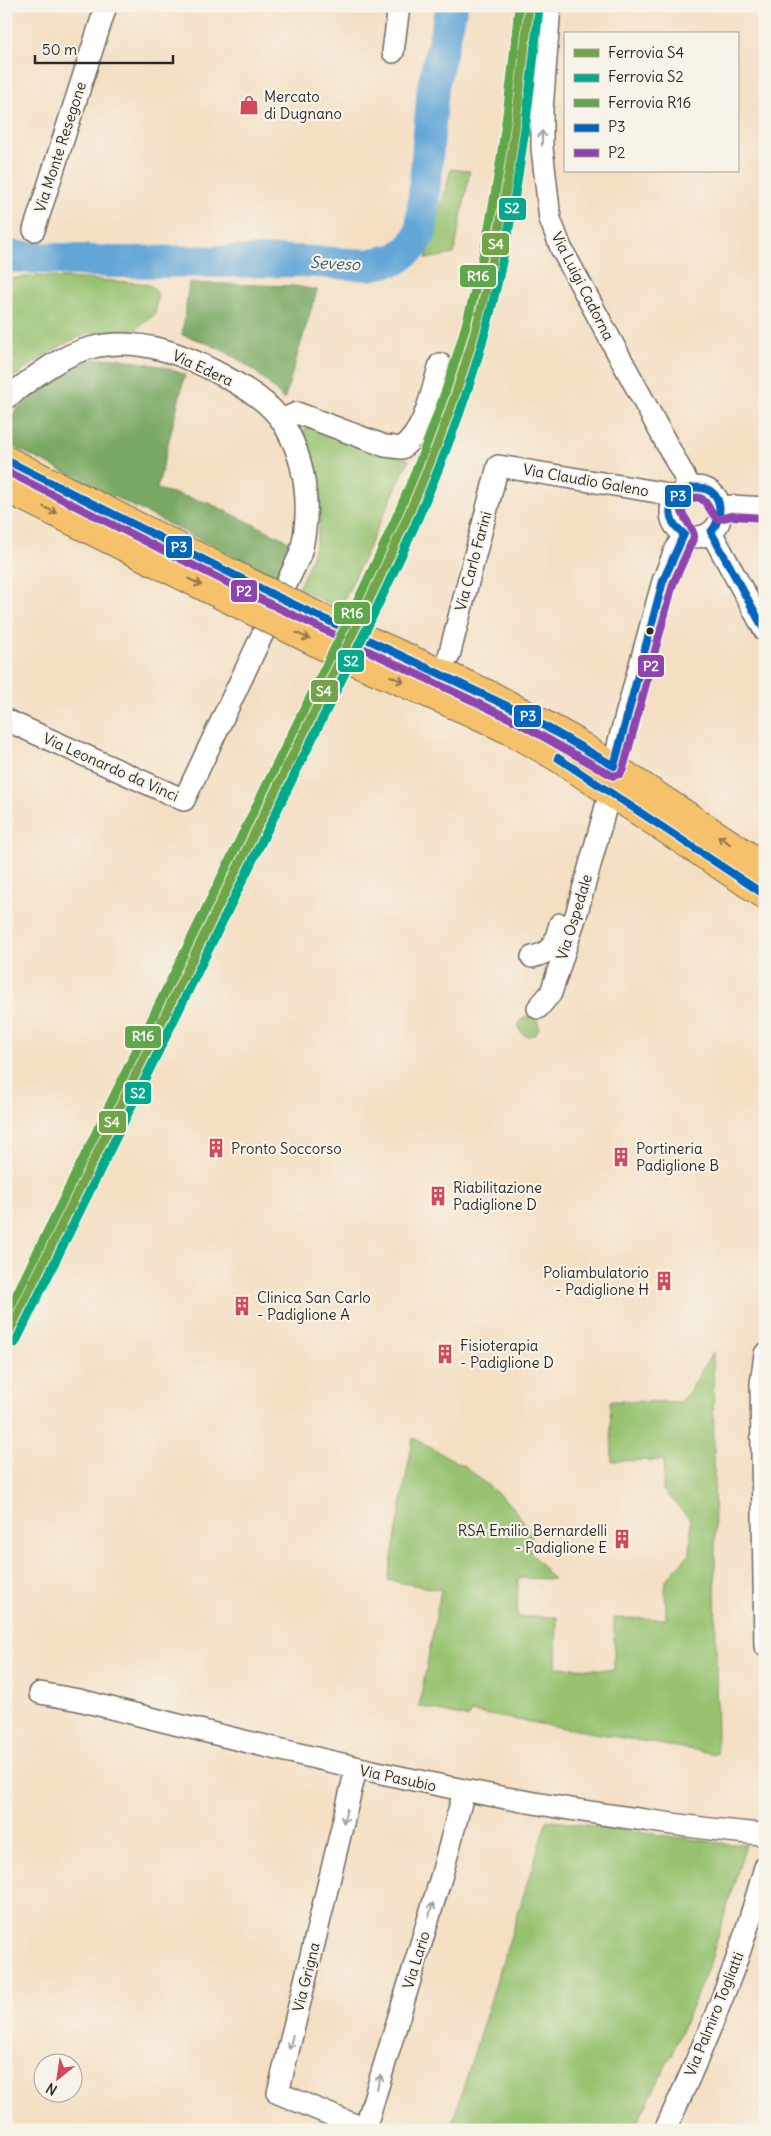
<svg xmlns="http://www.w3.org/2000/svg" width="771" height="2136" font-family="Delius,sans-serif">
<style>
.green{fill:#96c270;stroke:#60764e}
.forest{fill:#78a862;stroke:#526a46}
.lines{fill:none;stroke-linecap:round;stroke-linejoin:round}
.river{stroke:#62a6d7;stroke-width:32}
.minor-casing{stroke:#716a60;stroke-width:24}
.major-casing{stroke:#716a60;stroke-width:30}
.minor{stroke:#fff;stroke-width:21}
.major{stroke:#f5c16b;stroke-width:28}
.major-bridge-casing{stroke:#716a60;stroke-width:30;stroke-linecap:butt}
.major-bridge{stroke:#f5c16b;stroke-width:28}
.bus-1-casing{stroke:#f7f3e8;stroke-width:11}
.bus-2-casing{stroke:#f7f3e8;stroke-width:11}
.bus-1{stroke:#0065bd;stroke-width:8}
.bus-2{stroke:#8e44ad;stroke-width:8}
.rail-1-casing{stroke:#f7f3e8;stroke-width:12}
.rail-2-casing{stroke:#f7f3e8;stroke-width:12}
.rail-3-casing{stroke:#f7f3e8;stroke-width:12}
.rail-1{stroke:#71a547;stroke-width:9}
.rail-2{stroke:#00aa8a;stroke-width:9}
.rail-3{stroke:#60a74b;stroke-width:9}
.oneway{stroke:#a0a0a0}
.oneway2{stroke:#90764b}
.bus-dot{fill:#2b2b2b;stroke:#f7f3e8;stroke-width:2}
.labels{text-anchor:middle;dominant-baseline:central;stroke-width:4.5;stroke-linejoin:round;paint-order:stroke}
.poi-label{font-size:15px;fill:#2b2b2b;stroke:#f7f3e8;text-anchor:start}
.street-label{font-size:15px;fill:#2b2b2b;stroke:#f7f3e8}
.water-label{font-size:16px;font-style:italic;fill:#3e5667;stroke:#f7f3e8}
.line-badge{stroke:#f7f3e8;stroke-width:2}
.badge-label{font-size:14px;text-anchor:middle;font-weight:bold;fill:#fff}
</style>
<rect width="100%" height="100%" fill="#f7f3e8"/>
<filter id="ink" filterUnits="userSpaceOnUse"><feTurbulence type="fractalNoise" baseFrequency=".02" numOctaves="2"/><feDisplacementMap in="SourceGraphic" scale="10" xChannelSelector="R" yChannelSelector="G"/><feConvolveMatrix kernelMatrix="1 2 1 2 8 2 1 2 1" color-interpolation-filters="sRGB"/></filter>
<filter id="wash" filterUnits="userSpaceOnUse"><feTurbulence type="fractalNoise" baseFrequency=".0096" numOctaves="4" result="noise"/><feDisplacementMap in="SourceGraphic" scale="20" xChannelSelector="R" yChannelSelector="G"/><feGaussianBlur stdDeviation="1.12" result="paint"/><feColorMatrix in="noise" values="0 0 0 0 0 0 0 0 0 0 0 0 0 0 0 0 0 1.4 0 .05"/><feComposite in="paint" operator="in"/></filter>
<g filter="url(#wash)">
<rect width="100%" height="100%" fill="#f4dfc3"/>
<g class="green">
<polygon points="451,169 470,171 454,254 426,259"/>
<path d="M36,276L142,283L151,286L158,294L155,314L134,331C118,331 100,329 84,335C56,345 31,366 6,382V279Z"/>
<path d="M311,426L409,460L340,609L298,588C328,529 326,492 302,431Z"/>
<circle cx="529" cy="1026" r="10"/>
<polygon points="713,1352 717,1754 471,1712 469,1718 419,1706 441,1590 388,1580 413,1438 466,1467 512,1506 531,1533 531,1553 553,1579 518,1578 517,1617 557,1617 556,1667 614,1670 614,1618 666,1619 665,1581 690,1553 691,1520 663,1490 664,1460 612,1461 610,1401 679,1402 689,1392"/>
<polygon points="547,1820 728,1844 746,1844 710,1963 673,2051 634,2130 450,2130"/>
</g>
<g class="forest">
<path d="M189,283L295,286L317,290L284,400C257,368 223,346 182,335Z"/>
<polygon points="116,358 165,367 185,375 157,489 209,503 293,543 277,578 10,445 9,419 22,402 76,365 95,359"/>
</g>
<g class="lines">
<polyline class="river" points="6,256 111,262 296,261 368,265 397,259 412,247 421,232 433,86 452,6"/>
</g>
</g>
<g filter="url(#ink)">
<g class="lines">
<defs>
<g id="minor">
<polyline points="550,6 542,110 542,148 550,219 561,248 690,487"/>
<polyline points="393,52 399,6"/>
<polyline points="34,230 106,6"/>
<path d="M6,398C32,379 59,356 90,348C140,335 189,356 231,380C250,391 268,402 281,420C307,459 312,511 300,555L184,800L6,720"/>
<path d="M281,420L297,413L385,446L402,448C426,429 431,393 440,364"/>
<circle cx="696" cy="512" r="25"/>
<polyline points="721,509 731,506 765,508"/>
<polyline points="711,532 765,631"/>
<polyline points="449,656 498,466 657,492 674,498"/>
<path d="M532,957C553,953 555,942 560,924"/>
<polyline points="538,1008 551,993 577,912 610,792 619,741 663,581 674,553 684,534"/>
<polyline points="765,1354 761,1384 765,1646"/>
<path d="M40,1693L79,1700C266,1747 453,1795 645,1820C684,1826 723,1831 762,1834"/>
<polyline points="356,1769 278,2093 365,2129 442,1874 464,1791"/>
<path d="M665,2130C688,2082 709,2033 728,1983C743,1945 754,1906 765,1867"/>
</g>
<g id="major">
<polyline points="6,460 270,593"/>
<polyline points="6,488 259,614"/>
<polyline points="363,638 492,696 569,738 765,867"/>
<polyline points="352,660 482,717 517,734 557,757 765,895"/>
</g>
</defs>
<use href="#minor" class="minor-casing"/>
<use href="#major" class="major-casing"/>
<use href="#minor" class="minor"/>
<use href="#major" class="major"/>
<defs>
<g id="major-bridge">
<polyline points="270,593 363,638"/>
<polyline points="259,614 352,660"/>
</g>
</defs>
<use href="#major-bridge" class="major-bridge-casing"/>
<use href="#major-bridge" class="major-bridge"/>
<defs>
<g id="bus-1">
<path d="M6,460L272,594L522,713L614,766L663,581L684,534C681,531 675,527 673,522C663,505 683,484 702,488C724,492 723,518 711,532L765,631"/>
<polyline points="558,758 765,895"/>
</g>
<path id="bus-2" d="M6,471L268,603L517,722L613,776L620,774L623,769L673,584L694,537C695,525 666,505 692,498C694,498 698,497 700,498C709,502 710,514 718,519L732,516L764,518"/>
</defs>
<use href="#bus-1" class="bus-1-casing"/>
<use href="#bus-2" class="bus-2-casing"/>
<use href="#bus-1" class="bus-1"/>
<use href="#bus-2" class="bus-2"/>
<defs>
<path id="rail-1" d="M6,1338C99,1150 191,961 284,773C351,636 424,501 468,355C503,242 517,124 529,6"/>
<path id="rail-2" d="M15,1343C107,1156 199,969 291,782C359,643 433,506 478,357C512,243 527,125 539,7"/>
<path id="rail-3" d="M6,1316C96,1133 186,949 276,766C343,630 416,495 459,349C493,237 508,122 519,6"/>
</defs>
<use href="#rail-1" class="rail-1-casing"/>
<use href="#rail-2" class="rail-2-casing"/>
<use href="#rail-3" class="rail-3-casing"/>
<use href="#rail-1" class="rail-1"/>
<use href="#rail-2" class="rail-2"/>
<use href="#rail-3" class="rail-3"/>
</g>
<defs><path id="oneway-shaft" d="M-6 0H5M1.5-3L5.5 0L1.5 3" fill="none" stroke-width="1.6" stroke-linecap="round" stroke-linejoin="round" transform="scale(1.25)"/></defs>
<g class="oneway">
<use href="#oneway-shaft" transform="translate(542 138) rotate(-90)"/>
<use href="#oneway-shaft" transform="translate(345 1816) rotate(104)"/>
<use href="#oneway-shaft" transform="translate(431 1910) rotate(-73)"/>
<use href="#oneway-shaft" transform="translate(291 2042) rotate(104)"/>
<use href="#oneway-shaft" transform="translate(379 2082) rotate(-73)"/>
</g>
<g class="oneway2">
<use href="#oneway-shaft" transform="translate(50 510) rotate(26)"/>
<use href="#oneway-shaft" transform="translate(195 582) rotate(26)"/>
<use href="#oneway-shaft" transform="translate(303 636) rotate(26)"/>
<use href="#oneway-shaft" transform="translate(397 679) rotate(24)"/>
<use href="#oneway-shaft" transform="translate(724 840) rotate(-146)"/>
</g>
</g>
<defs>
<symbol id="shop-bare" viewBox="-9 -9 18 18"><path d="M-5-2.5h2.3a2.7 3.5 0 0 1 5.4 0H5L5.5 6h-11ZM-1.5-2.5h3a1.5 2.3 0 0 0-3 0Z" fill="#d1495b" stroke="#f7f3e8" stroke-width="2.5" paint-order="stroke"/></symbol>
<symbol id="building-bare" viewBox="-9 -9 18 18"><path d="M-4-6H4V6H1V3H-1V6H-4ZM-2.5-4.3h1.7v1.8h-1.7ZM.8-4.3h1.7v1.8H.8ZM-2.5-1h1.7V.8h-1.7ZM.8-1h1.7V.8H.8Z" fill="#d1495b" stroke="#f7f3e8" stroke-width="2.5" paint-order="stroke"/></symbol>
</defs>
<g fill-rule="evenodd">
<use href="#shop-bare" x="235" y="91" width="28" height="28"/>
<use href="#building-bare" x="202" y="1134" width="28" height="28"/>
<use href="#building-bare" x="607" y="1143" width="28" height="28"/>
<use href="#building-bare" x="424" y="1182" width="28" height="28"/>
<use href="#building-bare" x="650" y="1267" width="28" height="28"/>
<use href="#building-bare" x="228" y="1292" width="28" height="28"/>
<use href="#building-bare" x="431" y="1340" width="28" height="28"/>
<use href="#building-bare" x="608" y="1525" width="28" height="28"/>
</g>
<circle class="bus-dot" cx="650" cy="631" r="4.5"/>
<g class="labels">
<g class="poi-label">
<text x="264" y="96">Mercato<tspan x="264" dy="17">di Dugnano</tspan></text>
<text x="231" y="1148">Pronto Soccorso</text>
<text x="636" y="1148">Portineria<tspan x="636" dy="17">Padiglione B</tspan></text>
<text x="453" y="1187">Riabilitazione<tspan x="453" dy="17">Padiglione D</tspan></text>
<text x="649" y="1272" text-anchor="end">Poliambulatorio<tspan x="649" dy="17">- Padiglione H</tspan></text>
<text x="257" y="1297">Clinica San Carlo<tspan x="257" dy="17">- Padiglione A</tspan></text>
<text x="460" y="1345">Fisioterapia<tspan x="460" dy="17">- Padiglione D</tspan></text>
<text x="607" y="1530" text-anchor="end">RSA Emilio Bernardelli<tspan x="607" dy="17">- Padiglione E</tspan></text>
</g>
<g class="street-label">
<text transform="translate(60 147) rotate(-72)">Via Monte Resegone</text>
<text transform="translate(583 286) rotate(63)">Via Luigi Cadorna</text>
<text transform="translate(203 368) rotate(25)">Via Edera</text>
<text transform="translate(586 480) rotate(10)">Via Claudio Galeno</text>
<text transform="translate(473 561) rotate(-75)">Via Carlo Farini</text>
<text transform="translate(111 767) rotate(24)">Via Leonardo da Vinci</text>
<text transform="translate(574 917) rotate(-73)">Via Ospedale</text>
<text transform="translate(398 1778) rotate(12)">Via Pasubio</text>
<text transform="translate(416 1960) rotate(-73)">Via Lario</text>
<text transform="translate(306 1977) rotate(-76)">Via Grigna</text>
<text transform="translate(714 2014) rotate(-68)">Via Palmiro Togliatti</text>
</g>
<g class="water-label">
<text transform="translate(335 263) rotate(3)">Seveso</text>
</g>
</g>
<g class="line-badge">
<rect x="498" y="197" width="29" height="24" rx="5" fill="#00aa8a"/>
<rect x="481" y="232" width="29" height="24" rx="5" fill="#71a547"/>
<rect x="459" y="264" width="38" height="24" rx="5" fill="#60a74b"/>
<rect x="664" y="484" width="28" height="24" rx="5" fill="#0065bd"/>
<rect x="165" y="535" width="28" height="24" rx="5" fill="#0065bd"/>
<rect x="230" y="579" width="28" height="24" rx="5" fill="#8e44ad"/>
<rect x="333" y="601" width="38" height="24" rx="5" fill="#60a74b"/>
<rect x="337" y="649" width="28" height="24" rx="5" fill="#00aa8a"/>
<rect x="637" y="654" width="28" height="24" rx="5" fill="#8e44ad"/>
<rect x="310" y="679" width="29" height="24" rx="5" fill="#71a547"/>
<rect x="513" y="704" width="29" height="24" rx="5" fill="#0065bd"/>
<rect x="124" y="1025" width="38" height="24" rx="5" fill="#60a74b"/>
<rect x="124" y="1081" width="28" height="24" rx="5" fill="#00aa8a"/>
<rect x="98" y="1110" width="29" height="24" rx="5" fill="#71a547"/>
</g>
<g class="badge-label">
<text x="512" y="213">S2</text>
<text x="496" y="249">S4</text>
<text x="478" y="281">R16</text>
<text x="678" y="501">P3</text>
<text x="179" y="552">P3</text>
<text x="244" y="596">P2</text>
<text x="352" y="618">R16</text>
<text x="351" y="666">S2</text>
<text x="651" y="671">P2</text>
<text x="324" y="696">S4</text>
<text x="528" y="721">P3</text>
<text x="143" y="1041">R16</text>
<text x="138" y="1098">S2</text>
<text x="112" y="1127">S4</text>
</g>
<rect width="771" height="2136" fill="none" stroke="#f7f3e8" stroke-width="25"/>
<rect x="564" y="32" width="175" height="140" fill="#f7f3e8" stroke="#a5a39c"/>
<rect x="574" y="49" width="25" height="8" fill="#71a547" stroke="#a5a39c"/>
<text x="608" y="58" font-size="15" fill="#2b2b2b">Ferrovia S4</text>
<rect x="574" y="74" width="25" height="8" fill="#00aa8a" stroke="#a5a39c"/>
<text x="608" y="82" font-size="15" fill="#2b2b2b">Ferrovia S2</text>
<rect x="574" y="99" width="25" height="8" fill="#60a74b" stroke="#a5a39c"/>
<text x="608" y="108" font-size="15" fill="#2b2b2b">Ferrovia R16</text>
<rect x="574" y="124" width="25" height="8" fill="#0065bd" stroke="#a5a39c"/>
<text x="608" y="132" font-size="15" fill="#2b2b2b">P3</text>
<rect x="574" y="149" width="25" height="8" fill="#8e44ad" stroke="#a5a39c"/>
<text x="608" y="158" font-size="15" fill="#2b2b2b">P2</text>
<g transform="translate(58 2078) rotate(210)"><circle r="24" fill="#f7f3e8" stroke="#a5a39c"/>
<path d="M0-4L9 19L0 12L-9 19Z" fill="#d1495b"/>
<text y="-8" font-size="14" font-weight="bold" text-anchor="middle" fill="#2b2b2b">N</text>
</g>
<path d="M35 55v8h138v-8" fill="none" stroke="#2b2b2b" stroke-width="2.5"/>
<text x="42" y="55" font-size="15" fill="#2b2b2b" stroke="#f7f3e8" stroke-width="4" paint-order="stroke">50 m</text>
</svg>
